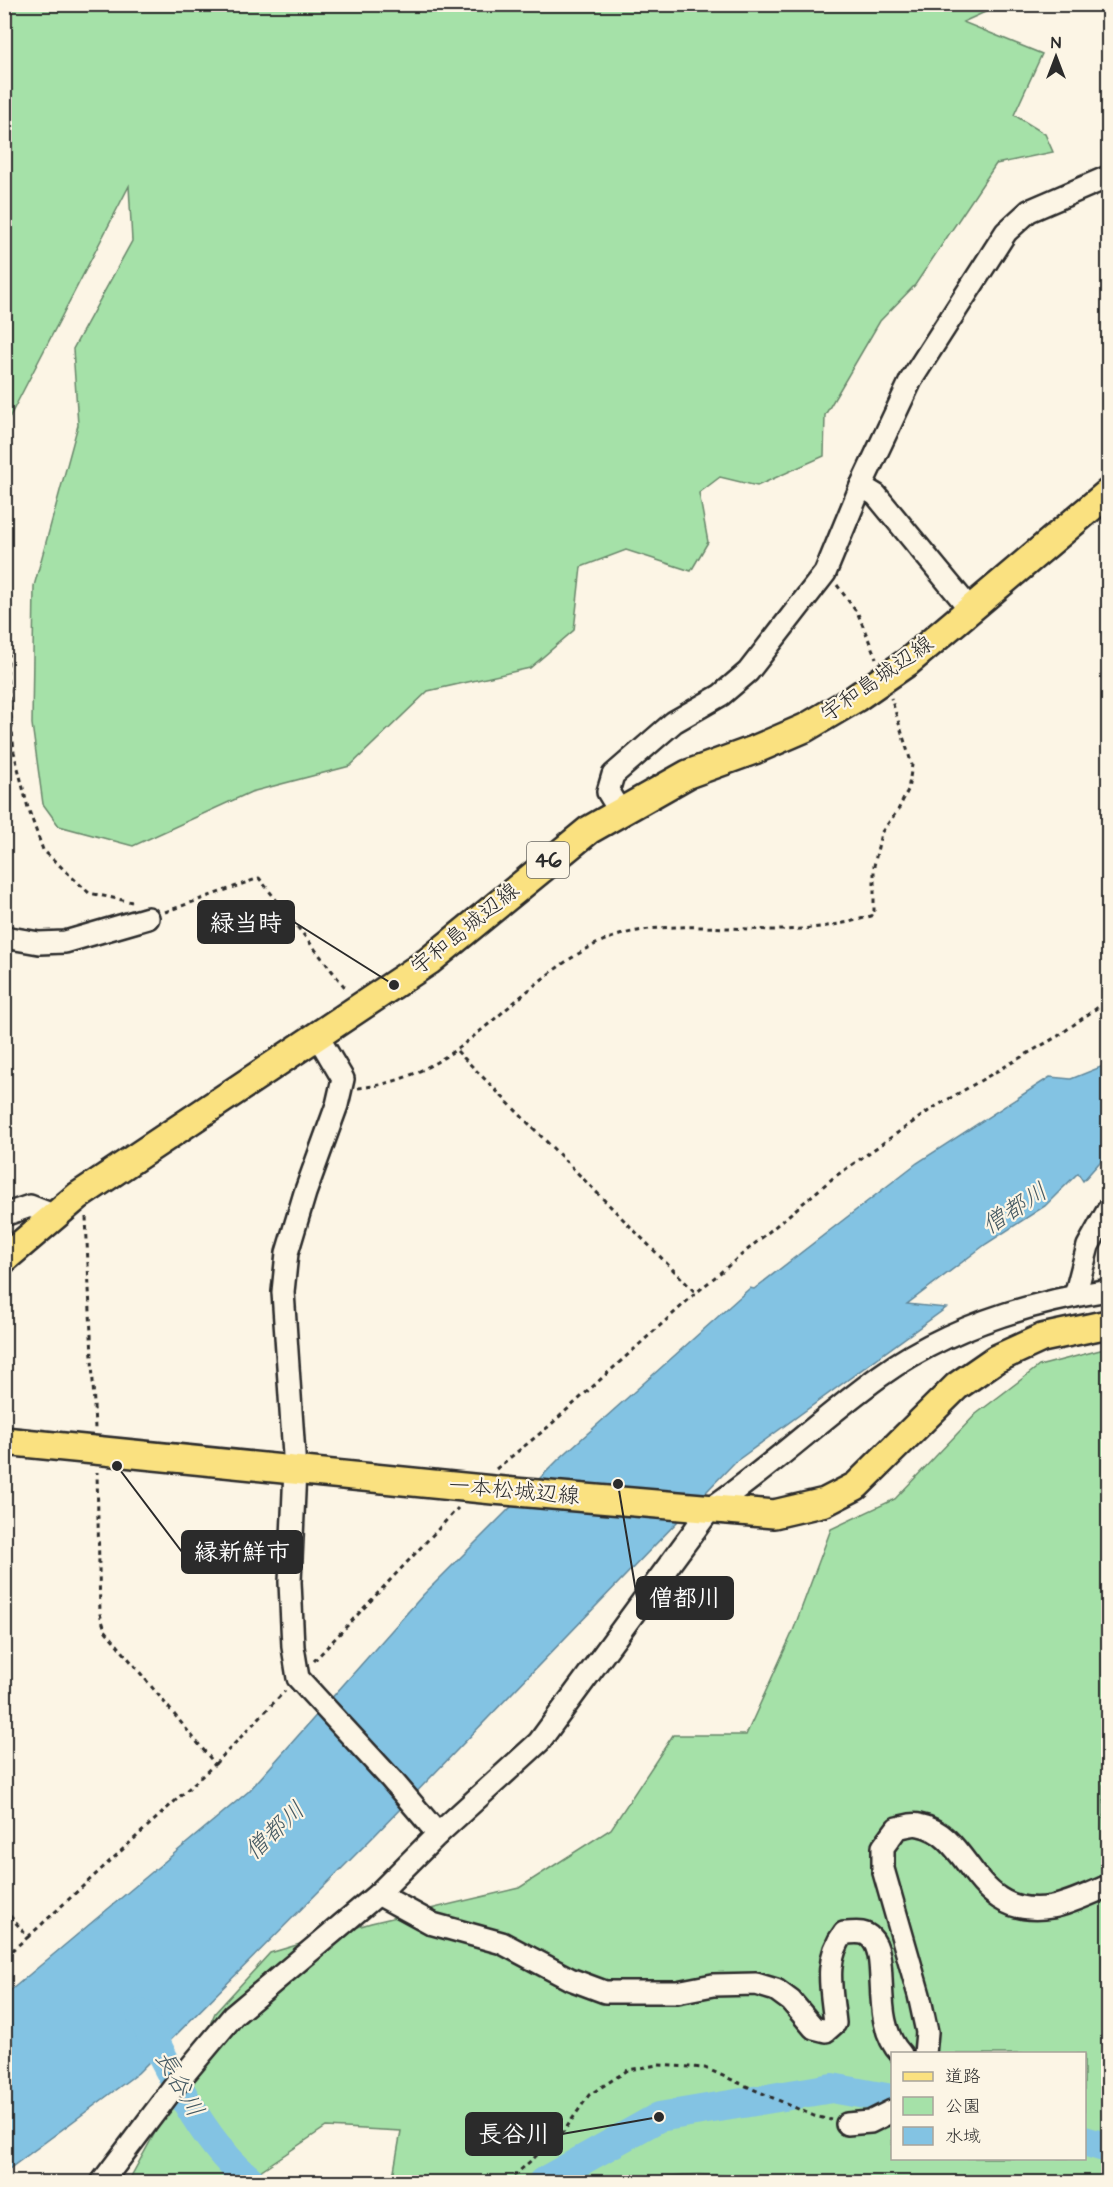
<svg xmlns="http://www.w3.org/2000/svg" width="1113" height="2187" font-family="'Architects Daughter','Klee One',sans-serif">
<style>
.green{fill:#a5e1a8;stroke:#68866a;stroke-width:1.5;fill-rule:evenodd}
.water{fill:#83c3e3;stroke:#608699;stroke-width:1.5}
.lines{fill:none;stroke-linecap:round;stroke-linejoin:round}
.river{stroke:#83c3e3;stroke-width:30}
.minor-casing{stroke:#2b2b2b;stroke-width:26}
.major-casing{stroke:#2b2b2b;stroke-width:32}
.path{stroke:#2b2b2b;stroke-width:3;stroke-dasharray:4.5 4.5;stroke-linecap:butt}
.minor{stroke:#fcf5e5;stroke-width:21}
.major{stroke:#fae180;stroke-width:27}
.labels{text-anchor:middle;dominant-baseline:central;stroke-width:4.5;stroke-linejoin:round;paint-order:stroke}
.shield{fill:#fcf5e5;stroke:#6a6863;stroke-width:1.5}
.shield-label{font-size:21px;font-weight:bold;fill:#2b2b2b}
.street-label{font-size:22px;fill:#2b2b2b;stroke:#fcf5e5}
.water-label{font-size:24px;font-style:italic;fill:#455962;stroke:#fcf5e5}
.leader{fill:none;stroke:#2b2b2b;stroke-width:2}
.callout-dot{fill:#2b2b2b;stroke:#fcf5e5;stroke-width:2}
.callout{fill:#2b2b2b;stroke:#2b2b2b;stroke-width:2}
.callout-label{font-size:24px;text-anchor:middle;font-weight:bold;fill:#fff}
</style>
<rect width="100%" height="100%" fill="#fcf5e5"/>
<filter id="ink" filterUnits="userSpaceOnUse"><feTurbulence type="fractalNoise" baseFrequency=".0167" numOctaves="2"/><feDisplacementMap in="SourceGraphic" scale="12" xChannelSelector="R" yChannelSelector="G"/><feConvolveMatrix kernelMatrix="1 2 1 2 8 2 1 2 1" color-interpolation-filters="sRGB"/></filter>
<g filter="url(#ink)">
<g class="green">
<polygon points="1003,4 963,22 1042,54 1014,115 1045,134 1053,152 996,164 915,285 880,321 825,415 824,456 757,486 720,477 699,493 708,542 691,571 626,550 581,567 574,630 530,668 428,691 350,766 251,792 133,846 59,826 43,804 32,724 34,586 78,425 73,349 132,241 129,186 5,426 5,5"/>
<path d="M1108,1348V1780L1103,1785L1104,1842L1108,1850V2182H768C727,2174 683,2170 642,2182H392L401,2131L326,2127L254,2175L249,2182H128L192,2065L215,2013L270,1953L371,1923L519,1888L611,1829L673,1735H746L793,1631L831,1529L895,1499L976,1414L1039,1366ZM892,2054H1084V2158H892Z"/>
</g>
<polygon class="water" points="1108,1064 1108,1153 1083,1181 1078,1173 1045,1206 986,1244 907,1304 946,1308 735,1462 375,1835 138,2073 5,2172 5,1995 249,1791 423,1595 559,1459 750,1288 754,1289 917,1163 1050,1077 1071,1079"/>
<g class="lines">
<g class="river">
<path d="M141,2014C170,2071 201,2142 252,2182"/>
<polyline points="1084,2141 1108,2148"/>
<polyline points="543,2182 659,2117 832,2088 892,2099"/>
</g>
<defs>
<g id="minor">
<polyline points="861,486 876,495 970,609"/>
<polyline points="619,810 608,792 613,775 674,722 721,695 748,672 825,573 861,486 911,380 1006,232 1029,211 1108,177"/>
<polyline points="4,937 39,943 65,942 148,918"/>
<polyline points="317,1035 343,1079 337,1105 305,1193 287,1253 283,1292 295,1470 290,1582 293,1647 298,1678 391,1779 438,1834"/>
<polyline points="4,1215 30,1206 53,1215"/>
<polyline points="1075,1296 1088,1246 1108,1210"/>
<path d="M378,1894L433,1924L502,1943L570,1979L605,1992H677L713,1985L756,1984L776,1990L791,2001L814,2028L826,2031L835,2023C832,1992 823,1960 844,1933C854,1933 864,1930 871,1938C891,1957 869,2021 901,2054"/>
<path d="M925,2054L927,2032L919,1995L883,1869V1847L897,1828C904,1827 912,1823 919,1825C973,1835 972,1921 1052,1907C1071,1903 1091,1893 1108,1886"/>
<polyline points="847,2124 870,2122 892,2111"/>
<path d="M102,2182L177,2083L233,2016L378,1894L438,1834L539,1742L711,1508C770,1468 822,1418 880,1376C946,1328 1028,1303 1108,1290"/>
</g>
<g id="major">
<polyline points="4,1259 78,1196 429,961 589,830 688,774 754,750 805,728 856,698 908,662 1108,493"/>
<polyline points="4,1441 493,1490 774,1514 825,1502 856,1486 957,1386 996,1359 1042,1338 1108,1324"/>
</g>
</defs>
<use href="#minor" class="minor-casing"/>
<use href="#major" class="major-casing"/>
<g class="path">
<polyline points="837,585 858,614 876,658"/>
<polyline points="4,608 10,625 7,675 14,752 28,808 43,850 89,893 132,902"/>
<polyline points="165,912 259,878 347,990"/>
<polyline points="457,1051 696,1293"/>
<path d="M358,1088C460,1079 510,987 596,944C650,918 717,929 775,930C807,930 844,925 874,915V866L881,833L898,810L908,790L912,765L891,698"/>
<polyline points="86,1217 95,1429"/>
<polyline points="496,1469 548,1427 696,1293 833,1178 933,1108 1058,1036 1108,1000"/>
<polyline points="314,1661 458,1508"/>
<polyline points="215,1764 285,1691"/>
<polyline points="4,1909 28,1937 4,1957"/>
<polyline points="28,1937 215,1764 105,1630 100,1614 97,1472"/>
<polyline points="507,2182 564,2131 589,2095 628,2070 658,2065 705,2068 814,2116 831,2120"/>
</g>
<use href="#minor" class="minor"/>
<use href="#major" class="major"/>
</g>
</g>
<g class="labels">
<rect class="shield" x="527" y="842" width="42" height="36" rx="4.5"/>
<g class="shield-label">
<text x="548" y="860">46</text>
</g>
<g class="street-label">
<text transform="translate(877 679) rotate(-35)">宇和島城辺線</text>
<text transform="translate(465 929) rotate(-39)">宇和島城辺線</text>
<text transform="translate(514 1491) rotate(5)">一本松城辺線</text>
</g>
<g class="water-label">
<text transform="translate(1015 1209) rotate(-33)">僧都川</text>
<text transform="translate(275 1831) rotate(-43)">僧都川</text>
<text transform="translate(179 2084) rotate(60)">長谷川</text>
</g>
</g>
<path class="leader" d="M394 985L294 922M117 1466L182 1552M618 1484L637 1598M659 2117L562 2134"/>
<g class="callout-dot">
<circle cx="394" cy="985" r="6"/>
<circle cx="117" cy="1466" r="6"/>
<circle cx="618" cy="1484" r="6"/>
<circle cx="659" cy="2117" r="6"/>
</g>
<g class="callout">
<rect x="198" y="901" width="96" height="42" rx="6"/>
<rect x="182" y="1531" width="120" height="42" rx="6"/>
<rect x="637" y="1577" width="96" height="42" rx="6"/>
<rect x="466" y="2113" width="96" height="42" rx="6"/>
</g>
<g class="callout-label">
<text x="246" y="931">緑当時</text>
<text x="242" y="1560">縁新鮮市</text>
<text x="685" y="1606">僧都川</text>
<text x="514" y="2142">長谷川</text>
</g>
<rect width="1113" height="2187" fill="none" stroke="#fcf5e5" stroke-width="24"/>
<rect x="12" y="12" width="1089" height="2163" fill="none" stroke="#2b2b2b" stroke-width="2" filter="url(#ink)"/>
<rect x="891" y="2052" width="195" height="108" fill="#fcf5e5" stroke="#a8a49b" stroke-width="1.5"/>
<rect x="903" y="2072" width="30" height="9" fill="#fae180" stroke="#a8a49b" stroke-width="1.5"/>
<text x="945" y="2082" font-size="18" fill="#2b2b2b">道路</text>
<rect x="903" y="2097" width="30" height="18" fill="#a5e1a8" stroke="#a8a49b" stroke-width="1.5"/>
<text x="945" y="2112" font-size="18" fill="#2b2b2b">公園</text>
<rect x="903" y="2127" width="30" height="18" fill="#83c3e3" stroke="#a8a49b" stroke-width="1.5"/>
<text x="945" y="2142" font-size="18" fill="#2b2b2b">水域</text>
<g transform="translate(1056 57)" stroke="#fcf5e5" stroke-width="4.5" paint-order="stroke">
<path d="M0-4.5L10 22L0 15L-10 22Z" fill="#2b2b2b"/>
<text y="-9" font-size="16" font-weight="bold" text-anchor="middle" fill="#2b2b2b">N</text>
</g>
</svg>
